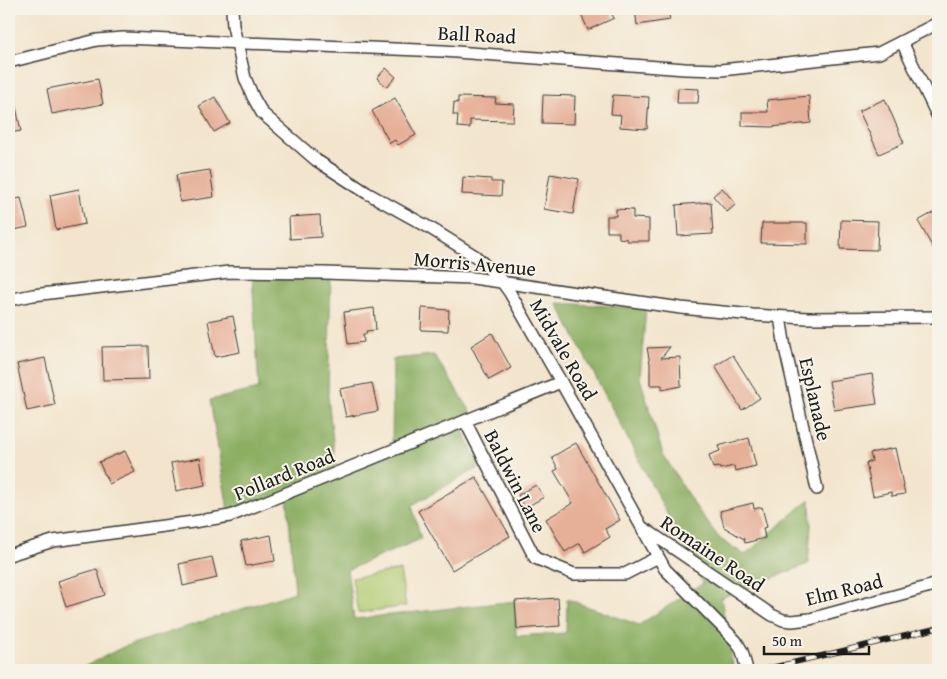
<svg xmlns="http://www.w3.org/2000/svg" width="947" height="679" font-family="'Gentium Book Plus',serif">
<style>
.green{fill:#afca70;stroke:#667346}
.forest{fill:#8bae62;stroke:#54653f}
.building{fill:#e6af97}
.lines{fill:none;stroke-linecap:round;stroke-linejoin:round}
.street-casing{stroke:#3c3a37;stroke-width:14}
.street{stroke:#fff;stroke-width:11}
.rail-casing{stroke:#1c1c1c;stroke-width:5.5}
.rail{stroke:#f7f3e8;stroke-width:4;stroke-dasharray:11;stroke-linecap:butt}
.labels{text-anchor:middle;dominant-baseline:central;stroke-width:4;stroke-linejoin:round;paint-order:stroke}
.street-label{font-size:20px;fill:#1c1c1c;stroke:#f7f3e8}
</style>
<rect width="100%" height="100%" fill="#f7f3e8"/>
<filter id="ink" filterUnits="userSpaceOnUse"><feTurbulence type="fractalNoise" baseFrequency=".02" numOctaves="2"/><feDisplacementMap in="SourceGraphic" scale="10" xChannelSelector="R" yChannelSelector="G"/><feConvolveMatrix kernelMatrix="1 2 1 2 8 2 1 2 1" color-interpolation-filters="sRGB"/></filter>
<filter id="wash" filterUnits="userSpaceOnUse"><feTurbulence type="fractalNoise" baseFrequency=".0096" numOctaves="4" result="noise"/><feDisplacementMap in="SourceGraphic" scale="20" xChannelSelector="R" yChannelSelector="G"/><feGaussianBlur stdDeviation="1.12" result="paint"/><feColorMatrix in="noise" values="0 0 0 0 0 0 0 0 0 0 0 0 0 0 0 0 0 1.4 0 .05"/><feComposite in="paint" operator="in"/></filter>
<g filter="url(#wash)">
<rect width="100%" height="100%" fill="#f3e5cd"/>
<polygon class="green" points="400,570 406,606 358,613 352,578"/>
<polygon class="forest" points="331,273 328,397 337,476 392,453 393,359 434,355 477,421 461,427 480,467 412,505 421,539 347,570 354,619 516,601 516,636 566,633 567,599 639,625 703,583 557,303 646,308 640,378 663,454 693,503 720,539 745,555 810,499 811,526 808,564 721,598 733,666 737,670 78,670 123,647 295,592 287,495 229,516 210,400 259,389 252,275"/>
<g id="blocks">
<g class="building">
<polygon points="579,9 609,9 614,18 588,30"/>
<polygon points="635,9 668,9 670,20 637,25"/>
<polygon points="386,68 396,77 387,87 377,78"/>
<polygon points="98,79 103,104 52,114 47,89"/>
<polygon points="678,88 699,89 698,103 677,103"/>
<polygon points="543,95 575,96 574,124 542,123"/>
<polygon points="613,95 649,97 647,129 620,127 621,115 611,114"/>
<polygon points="809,96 811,123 771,127 742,126 742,112 768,112 767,100"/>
<polygon points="9,97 14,97 21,131 9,133"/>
<polygon points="215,97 230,123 214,132 199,106"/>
<polygon points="458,97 496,98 495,103 514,104 513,121 470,120 470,128 457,127 458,115 453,115 454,102 458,103"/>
<polygon points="395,98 416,135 398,145 395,140 390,143 372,111"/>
<polygon points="885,99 904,143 879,154 859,111"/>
<polygon points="210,170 214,197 180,202 176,175"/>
<polygon points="550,174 579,179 573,214 544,209"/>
<polygon points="463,177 491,179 491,182 502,182 501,196 462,194"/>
<polygon points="722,188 736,204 727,212 713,196"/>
<polygon points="79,189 85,224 56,230 50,195"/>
<polygon points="21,198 28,227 9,231 9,208 11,207 10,200"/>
<polygon points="711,202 713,234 678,236 676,205"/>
<polygon points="616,209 633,210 633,218 649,219 649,241 627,241 627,239 619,238 619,232 607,232 607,216 616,216"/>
<polygon points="938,210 938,257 918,221"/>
<polygon points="320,215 321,237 290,239 289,217"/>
<polygon points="841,220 878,221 877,250 840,249"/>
<polygon points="762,223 807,223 807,244 761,243"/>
<polygon points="374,308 376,330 366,331 367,334 363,334 364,342 348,344 344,312"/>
<polygon points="422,308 449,310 448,331 421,330"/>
<polygon points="233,316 240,352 215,357 208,321"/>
<polygon points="492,333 511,368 489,380 471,346"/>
<polygon points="148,346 149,379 103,380 102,347"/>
<polygon points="670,347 661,358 680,357 681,386 662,390 662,385 650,385 650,363 647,348"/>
<polygon points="733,355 760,398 742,410 715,366"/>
<polygon points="45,358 55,405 27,411 17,364"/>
<polygon points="872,374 877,404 834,410 829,381"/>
<polygon points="372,383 378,411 346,417 340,389"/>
<polygon points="749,438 756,466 735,471 734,466 720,469 719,467 713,468 709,455 720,451 718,446"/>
<polygon points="576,443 620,520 605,529 610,537 585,552 580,543 565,552 546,519 573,503 554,471 558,469 552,457"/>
<polygon points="895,448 905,494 892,496 891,492 873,496 866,463 872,461 870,453"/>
<polygon points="125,451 135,472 109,484 99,462"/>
<polygon points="200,458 205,485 176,491 171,463"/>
<polygon points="476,477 510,536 452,570 418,511"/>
<polygon points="536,485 544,497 525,508 518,495"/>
<polygon points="753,503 754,509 762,507 767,527 763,528 765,538 745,543 744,539 724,527 720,511"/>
<polygon points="271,535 275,561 246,566 241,541"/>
<polygon points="212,557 217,578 183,586 179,564"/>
<polygon points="97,569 105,595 66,607 58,581"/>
<polygon points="558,598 560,626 517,629 515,601"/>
</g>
</g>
</g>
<g filter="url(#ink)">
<use href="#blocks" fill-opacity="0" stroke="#3c3a37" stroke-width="1"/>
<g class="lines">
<defs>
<g id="street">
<polyline points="232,9 233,26 245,78 253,97 262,113 316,160 367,193 430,228 475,256 500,279 510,293 561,382 665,569 736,641 742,651 747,670"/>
<polyline points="902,42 938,117"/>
<polyline points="9,62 97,40 123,38 443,51 685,69 721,70 879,53 938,23"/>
<polyline points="9,300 33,295 229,272 324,273 473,278 681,308 753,315 808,318 938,317"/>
<polyline points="780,317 785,348 817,489"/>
<polyline points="465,421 535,558 574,574 625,574 658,557"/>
<polyline points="645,529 772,615 783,620 792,621 810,619 938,584"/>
<polyline points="9,555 53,541 193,522 230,516 561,382"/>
</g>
</defs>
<use href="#street" class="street-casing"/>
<use href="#street" class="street"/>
<defs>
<polyline id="rail" points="762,670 938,628"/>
</defs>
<use href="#rail" class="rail-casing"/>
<use href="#rail" class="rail"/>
</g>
</g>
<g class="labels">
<g class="street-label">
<text transform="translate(477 34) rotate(3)">Ball Road</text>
<text transform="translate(475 263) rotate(5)">Morris Avenue</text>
<text transform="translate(564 349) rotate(60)">Midvale Road</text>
<text transform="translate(816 399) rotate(77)">Esplanade</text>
<text transform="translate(284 474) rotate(-22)">Pollard Road</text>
<text transform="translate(516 481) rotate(63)">Baldwin Lane</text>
<text transform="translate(713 553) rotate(34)">Romaine Road</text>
<text transform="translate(844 589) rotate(-14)">Elm Road</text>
</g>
</g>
<rect width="947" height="679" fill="none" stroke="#f7f3e8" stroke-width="30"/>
<path d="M764 646v8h105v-8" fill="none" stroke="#1c1c1c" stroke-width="2.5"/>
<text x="772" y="646" font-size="15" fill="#1c1c1c" stroke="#f7f3e8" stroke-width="4" paint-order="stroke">50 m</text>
</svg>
